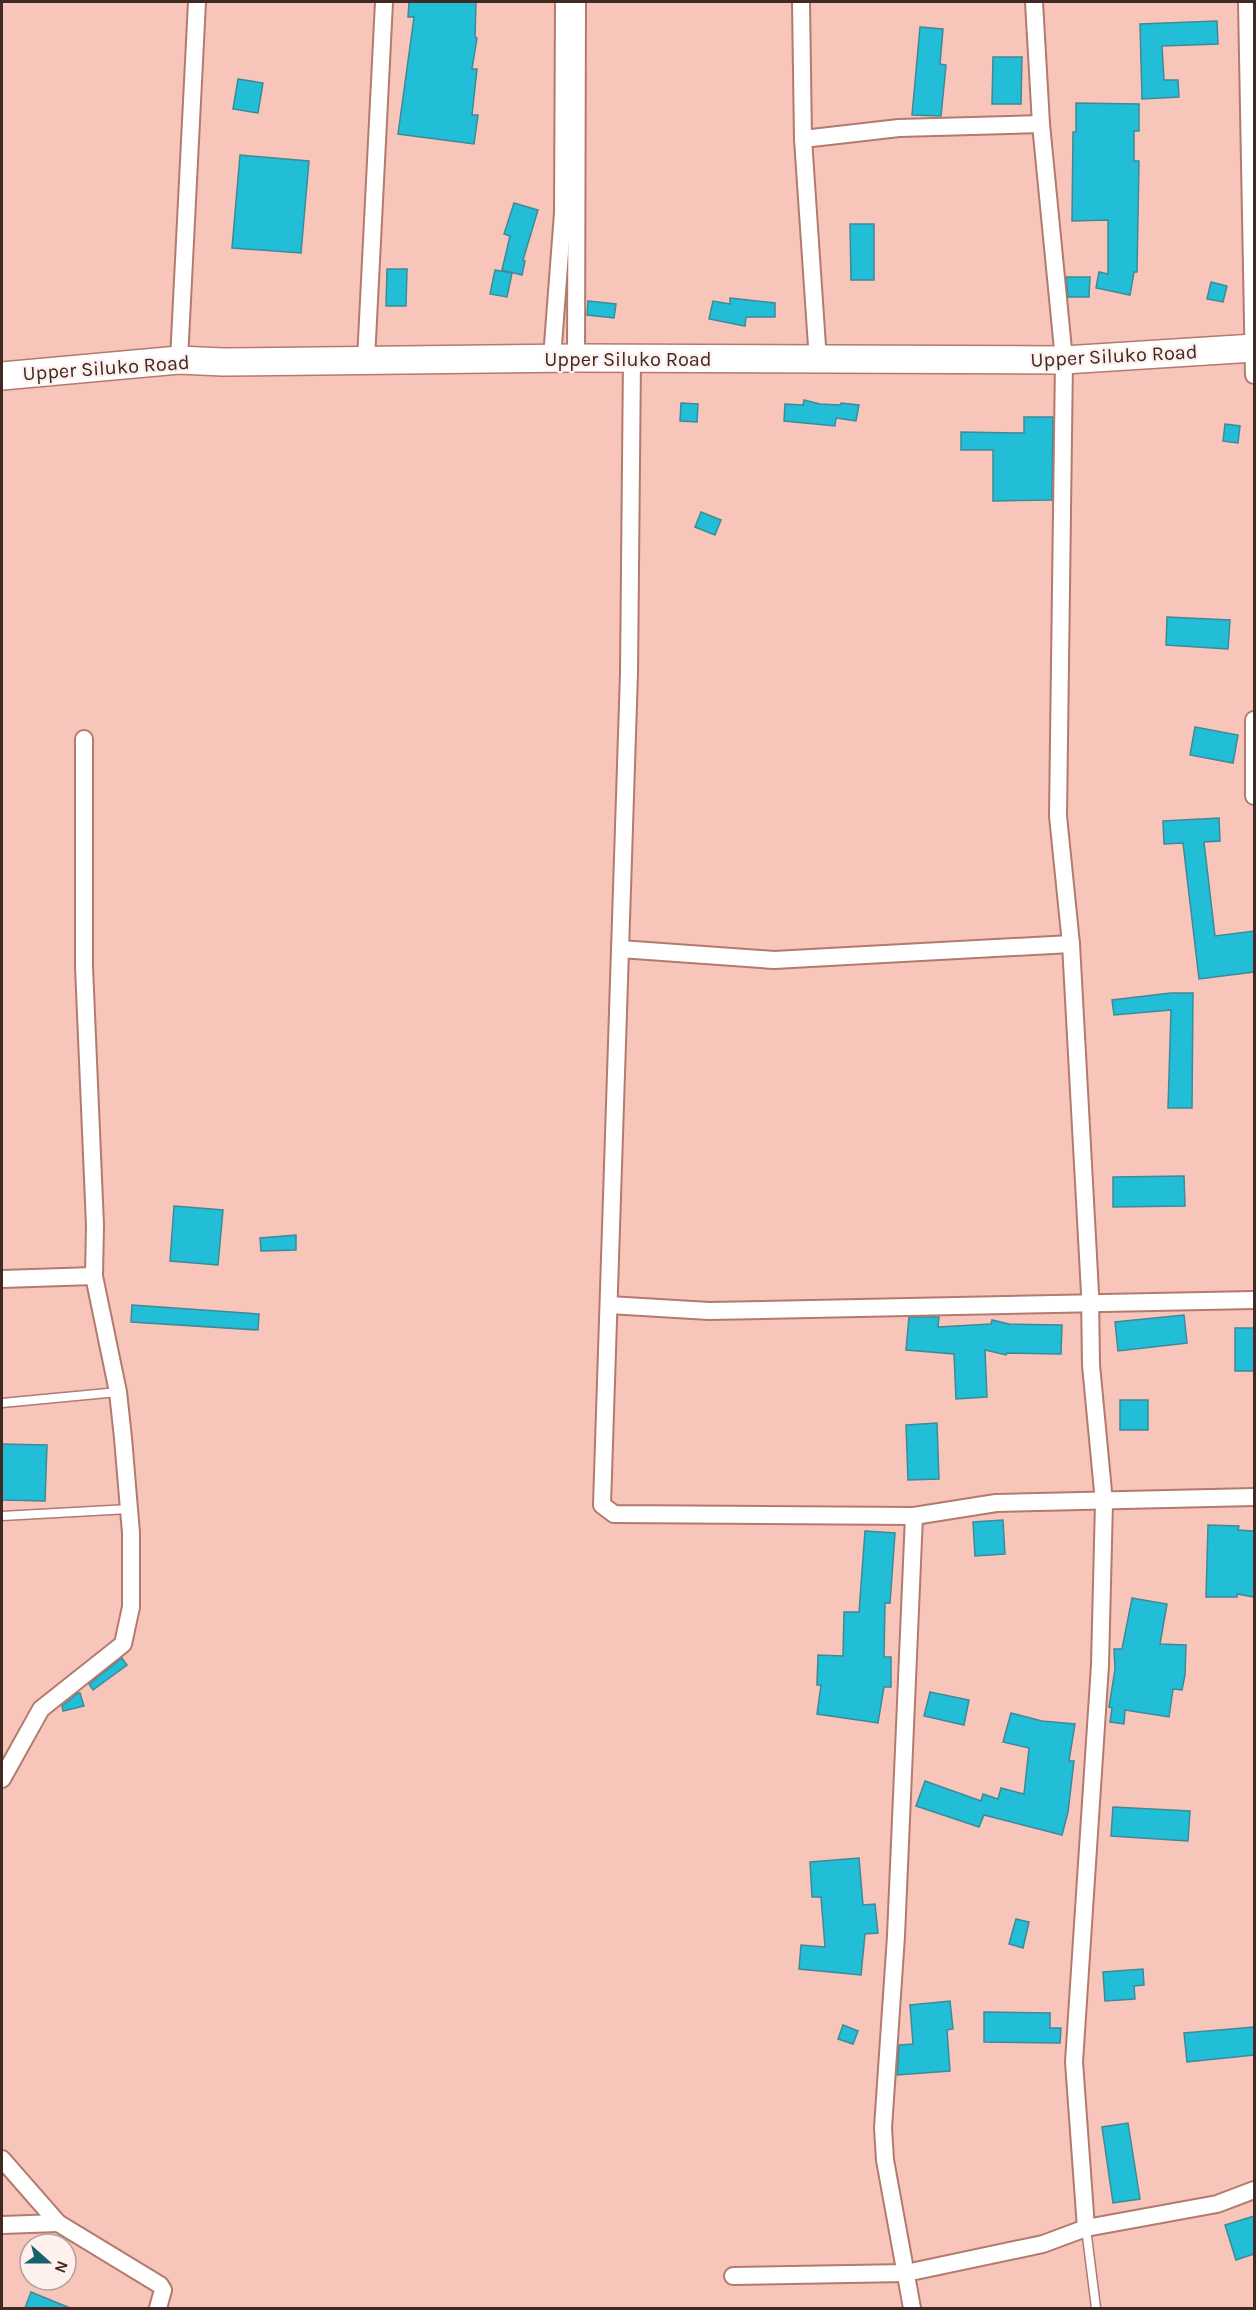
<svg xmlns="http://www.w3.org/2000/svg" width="1256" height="2310" font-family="Karla,sans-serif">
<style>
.building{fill:#22bdd6;stroke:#408997;stroke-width:1.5}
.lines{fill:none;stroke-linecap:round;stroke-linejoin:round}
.service-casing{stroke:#b37a6e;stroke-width:11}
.minor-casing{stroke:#b37a6e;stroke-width:20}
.primary-casing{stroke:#b37a6e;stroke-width:30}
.service{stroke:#fff;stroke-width:8}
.minor{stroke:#fff;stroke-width:16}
.primary{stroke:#fff;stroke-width:27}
.labels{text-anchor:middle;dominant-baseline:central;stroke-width:4.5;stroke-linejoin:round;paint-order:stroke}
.street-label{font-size:20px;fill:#402823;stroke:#fdf0ed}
</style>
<rect width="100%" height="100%" fill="#f7c5ba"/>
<g class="building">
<polygon points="409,2 476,2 475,37 477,38 472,69 477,69 472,115 478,115 474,144 398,134 414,17 408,17"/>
<polygon points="1217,21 1218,44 1162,46 1164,80 1178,80 1179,97 1142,99 1140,24"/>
<polygon points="920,27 943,29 940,64 946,65 941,116 912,115"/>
<polygon points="993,57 1022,57 1021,104 992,104"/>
<polygon points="238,79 263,83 258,113 233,109"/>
<polygon points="1076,103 1139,104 1139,131 1134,131 1134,161 1139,161 1137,272 1134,272 1130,295 1096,288 1099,272 1108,274 1108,220 1072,221 1073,132 1076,132"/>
<polygon points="240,155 309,161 301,253 232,248"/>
<polygon points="514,203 538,210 523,260 525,261 522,275 502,270 510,236 504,234"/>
<polygon points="850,224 874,224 874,280 851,280"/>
<polygon points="387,269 407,269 406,306 386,306"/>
<polygon points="495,270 512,273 507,297 490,294"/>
<polygon points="1066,277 1090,277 1089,297 1068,297"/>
<polygon points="1211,282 1227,286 1223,302 1207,299"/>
<polygon points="730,298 775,303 775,317 746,317 745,326 709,319 713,301 730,304"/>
<polygon points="588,301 616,304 614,318 587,315"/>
<polygon points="804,400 820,404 840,405 841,403 859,405 856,421 836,418 835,426 784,421 785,404 803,405"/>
<polygon points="681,403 698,404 697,422 680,421"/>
<polygon points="1024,417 1053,417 1052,500 993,501 993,450 961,450 961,432 1024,433"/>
<polygon points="1225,424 1240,426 1238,443 1223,441"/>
<polygon points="701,512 721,520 715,535 695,527"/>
<polygon points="1167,617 1230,620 1228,649 1166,645"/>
<polygon points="1195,727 1238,735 1233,763 1190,755"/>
<polygon points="1219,818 1220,841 1204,842 1215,936 1254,931 1254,972 1199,979 1183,843 1164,844 1163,821"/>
<polygon points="1171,993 1193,993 1192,1108 1168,1108 1171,1010 1114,1015 1112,1000"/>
<polygon points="1184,1176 1185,1206 1113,1207 1113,1177"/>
<polygon points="174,1206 223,1210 218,1265 170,1261"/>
<polygon points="296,1235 296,1250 261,1251 260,1238"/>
<polygon points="132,1305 259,1314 258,1330 131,1322"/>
<polygon points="1184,1315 1187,1343 1118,1351 1115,1322"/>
<polygon points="909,1317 939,1317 938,1327 991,1324 992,1320 1009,1324 1062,1325 1061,1354 1007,1353 1006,1355 985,1350 987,1397 956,1399 954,1354 906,1350"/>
<rect x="1235" y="1328" width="19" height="43"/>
<rect x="1120" y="1400" width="28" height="30"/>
<polygon points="937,1423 939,1479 908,1480 906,1425"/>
<polygon points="2,1444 47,1445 45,1501 2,1500"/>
<polygon points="1003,1520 1005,1554 975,1556 973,1522"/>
<polygon points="1208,1525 1239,1526 1238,1530 1254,1531 1254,1597 1237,1594 1237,1597 1206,1597"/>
<polygon points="865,1531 895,1533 890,1603 885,1603 884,1657 891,1657 891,1687 884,1687 878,1723 817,1714 821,1685 817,1685 818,1655 843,1656 844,1612 859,1612"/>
<polygon points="1132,1598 1167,1604 1160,1644 1186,1645 1185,1675 1182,1690 1173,1689 1169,1717 1125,1710 1124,1724 1110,1722 1112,1708 1109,1707 1115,1669 1114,1649 1122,1649"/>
<polygon points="122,1658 127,1665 93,1690 89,1684"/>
<polygon points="930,1692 969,1700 964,1725 924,1716"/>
<polygon points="78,1693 80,1693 84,1706 63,1711 62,1706"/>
<polygon points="1011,1713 1042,1721 1075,1724 1069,1761 1074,1761 1068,1812 1062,1835 984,1815 979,1827 916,1806 925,1781 981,1801 983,1794 998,1799 1001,1788 1024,1794 1029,1748 1003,1742"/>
<polygon points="1113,1807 1190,1811 1188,1841 1111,1836"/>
<polygon points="859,1858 863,1905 875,1904 878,1933 865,1934 861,1975 799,1969 801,1945 825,1947 821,1897 812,1897 810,1862"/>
<polygon points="1016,1919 1029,1922 1023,1948 1009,1944"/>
<polygon points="1143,1969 1144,1985 1134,1986 1135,1999 1105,2001 1103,1972"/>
<polygon points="950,2001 953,2029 947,2030 950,2071 897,2075 899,2045 913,2044 910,2005"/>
<polygon points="984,2012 1050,2013 1050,2028 1061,2028 1060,2043 984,2042"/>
<polygon points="843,2025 858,2031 853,2044 838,2039"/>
<polygon points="1254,2027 1254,2055 1187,2062 1184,2033"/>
<polygon points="1128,2123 1140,2199 1113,2203 1102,2127"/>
<polygon points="1254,2216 1254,2254 1236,2260 1225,2225"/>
<polygon points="31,2292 70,2308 25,2308"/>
</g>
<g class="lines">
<defs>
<g id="service">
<polyline points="2,1403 118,1392"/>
<polyline points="2,1516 129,1509"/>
<polyline points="1086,2228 1096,2308"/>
</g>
<g id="minor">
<polyline points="801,2 803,139 818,361"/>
<polyline points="1034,2 1041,124 1064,360 1058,816 1071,944 1090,1293 1091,1365 1104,1502 1100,1665 1074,2062 1086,2228"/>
<polyline points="1247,2 1254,375"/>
<polyline points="803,139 899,128 1041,124"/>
<polyline points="552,358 563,213 564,2"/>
<polyline points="576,358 577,2"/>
<polyline points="632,359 629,673 602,1505 614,1514 914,1516 996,1503 1254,1497"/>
<polyline points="179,360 197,2"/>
<polyline points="366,360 384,2"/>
<polyline points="1254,720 1254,796"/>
<polyline points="620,949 774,960 1071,944"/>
<polyline points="2,1279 94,1276"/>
<polyline points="609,1305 709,1311 1254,1300"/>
<polyline points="2,1779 41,1709 123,1644 131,1607 131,1533 123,1438 118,1392 94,1276 95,1225 84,967 84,739"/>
<polyline points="2,2159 58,2223 160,2285 163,2290 158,2308"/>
<polyline points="2,2225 58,2223"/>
<polyline points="733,2276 906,2273 1043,2244 1086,2228 1217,2204 1254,2190"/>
<polyline points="912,2308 885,2160 883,2128 896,1936 914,1516"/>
</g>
<polyline id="primary" points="2,376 179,360 223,362 576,358 1064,360 1254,348"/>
</defs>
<use href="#service" class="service-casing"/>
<use href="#minor" class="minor-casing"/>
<use href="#primary" class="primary-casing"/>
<use href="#service" class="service"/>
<use href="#minor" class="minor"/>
<use href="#primary" class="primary"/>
</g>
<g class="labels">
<g class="street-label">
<text transform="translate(1114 356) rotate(-3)">Upper Siluko Road</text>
<text x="628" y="359">Upper Siluko Road</text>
<text transform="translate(106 368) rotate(-4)">Upper Siluko Road</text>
</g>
</g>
<rect width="1256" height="2310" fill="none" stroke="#402823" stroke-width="6"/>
<g transform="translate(48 2262) rotate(111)"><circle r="28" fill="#fdf0ed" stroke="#b1a09c" stroke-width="1.5"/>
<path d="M0-4.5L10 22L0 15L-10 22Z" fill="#15616d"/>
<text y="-9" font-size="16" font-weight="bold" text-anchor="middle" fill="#402823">N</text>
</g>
</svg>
